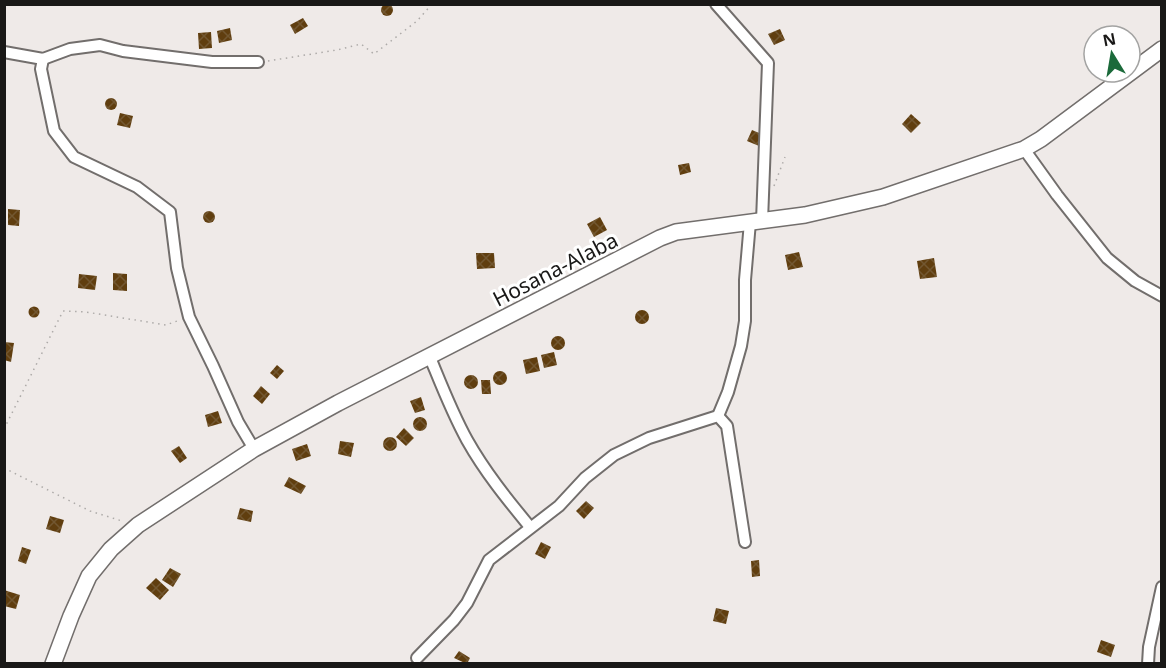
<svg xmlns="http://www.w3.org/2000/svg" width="1166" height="668" font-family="'Noto Sans',sans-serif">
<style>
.building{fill:url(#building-cross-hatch)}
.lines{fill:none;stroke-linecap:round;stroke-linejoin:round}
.minor-casing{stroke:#726e6c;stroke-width:14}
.secondary-casing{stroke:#726e6c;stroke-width:18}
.path{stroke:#adaaa8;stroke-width:1.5;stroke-dasharray:1.5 4.5;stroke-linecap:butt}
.minor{stroke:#fff;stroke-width:10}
.secondary{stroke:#fff;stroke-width:15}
.labels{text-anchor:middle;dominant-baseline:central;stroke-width:6;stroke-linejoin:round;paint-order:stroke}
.street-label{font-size:21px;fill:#191817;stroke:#fff}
</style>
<defs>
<pattern id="building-cross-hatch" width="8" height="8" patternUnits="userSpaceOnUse" patternTransform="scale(1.5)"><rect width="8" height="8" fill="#603e0f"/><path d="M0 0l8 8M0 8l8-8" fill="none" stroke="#725731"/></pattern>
</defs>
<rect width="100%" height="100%" fill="#efeae8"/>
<g class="building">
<circle cx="387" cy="10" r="6"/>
<polygon points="303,18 308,26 295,34 290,25"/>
<polygon points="230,28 232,40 219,43 217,31"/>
<polygon points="780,29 785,40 774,45 768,34"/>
<polygon points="211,32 212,48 199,49 198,33"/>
<circle cx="111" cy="104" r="6"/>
<polygon points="120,113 133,116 130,128 117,125"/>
<polygon points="911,114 921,123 911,133 902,124"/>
<polygon points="752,130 764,135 759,146 747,141"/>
<polygon points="689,163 691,172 680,175 678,165"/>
<polygon points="8,209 20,210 19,226 8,225"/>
<circle cx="209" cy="217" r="6"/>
<polygon points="600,217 607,230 594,237 587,224"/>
<polygon points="799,252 803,267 788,270 785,255"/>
<polygon points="476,253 494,253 495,268 477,269"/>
<polygon points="934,258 937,277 920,279 917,261"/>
<polygon points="113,273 127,274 127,291 113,290"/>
<polygon points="79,274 97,276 95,290 78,288"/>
<circle cx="34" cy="312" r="5.5"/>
<circle cx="642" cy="317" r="7"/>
<circle cx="558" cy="343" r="7"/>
<polygon points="4,342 14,343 11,362 4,360"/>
<polygon points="554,352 557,365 544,368 541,355"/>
<polygon points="537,357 540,371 526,374 523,360"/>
<polygon points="277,365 284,371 277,379 270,373"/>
<circle cx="500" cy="378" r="7"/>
<circle cx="471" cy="382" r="7"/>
<polygon points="481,380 490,380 491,394 482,394"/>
<polygon points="261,386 270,394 262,404 253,396"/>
<polygon points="421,397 425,410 415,413 410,401"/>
<polygon points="218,411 222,423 208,427 205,415"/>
<circle cx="420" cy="424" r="7"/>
<polygon points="404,428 414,438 406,446 396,437"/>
<circle cx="390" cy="444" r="7"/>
<polygon points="340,441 354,443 351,457 338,454"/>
<polygon points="307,444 311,456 296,461 292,449"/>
<polygon points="179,446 187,458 180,463 171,451"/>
<polygon points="289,477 306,486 301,494 284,486"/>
<polygon points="586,501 594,508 584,519 576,511"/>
<polygon points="240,508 253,511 251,522 237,519"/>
<polygon points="50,516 64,520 60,533 46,529"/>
<polygon points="541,542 551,547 545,559 535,554"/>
<polygon points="22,547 31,550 26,564 18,561"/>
<polygon points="759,560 760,576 752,577 751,561"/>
<polygon points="170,568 181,574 173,587 162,580"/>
<polygon points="156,578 169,590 160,600 146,588"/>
<polygon points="4,590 20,595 16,609 4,606"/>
<polygon points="716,608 729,611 726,624 713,621"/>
<polygon points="1101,640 1115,645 1111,657 1097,652"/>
<polygon points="459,651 470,658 467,664 454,658"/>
</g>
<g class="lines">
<defs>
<g id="minor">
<polyline points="716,4 768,63 762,221"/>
<polyline points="4,52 43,59 70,49 100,45 123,51 212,62 258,62"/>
<polyline points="43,59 41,69 54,131 74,157 137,187 170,212 177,268 189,317 213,366 238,422 254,449"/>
<polyline points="1024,149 1057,195 1107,258 1135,281 1162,296"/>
<path d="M429,355C441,384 452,413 467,440C485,472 507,499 530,527"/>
<polyline points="718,416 728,392 741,346 745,321 745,280 750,222"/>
<polyline points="417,658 454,620 467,603 489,560 559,506 585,478 614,455 649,438 718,416 727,426 745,542"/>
<polyline points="1148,664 1149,647 1162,587"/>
</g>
<polyline id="secondary" points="53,664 71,616 89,576 111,549 138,525 254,449 338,403 660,238 676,232 805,215 883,197 1024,149 1041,139 1162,49"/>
</defs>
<use href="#minor" class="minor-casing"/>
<use href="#secondary" class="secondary-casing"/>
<g class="path">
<polyline points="268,61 337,50 361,44 374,54 417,21 432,4"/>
<polyline points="774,186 785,157"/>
<polyline points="4,429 63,311 86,312 166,325 180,320"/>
<polyline points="4,468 90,511 122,521"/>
</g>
<use href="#minor" class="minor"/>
<use href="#secondary" class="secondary"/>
</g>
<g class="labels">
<g class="street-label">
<text transform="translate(555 269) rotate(-27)">Hosana-Alaba</text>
</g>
</g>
<rect width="1166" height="668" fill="none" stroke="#191817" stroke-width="12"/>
<g transform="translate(1112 54) rotate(349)"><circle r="28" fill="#ffffff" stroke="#a3a3a2" stroke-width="1.5"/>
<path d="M0-4.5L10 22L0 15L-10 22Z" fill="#1b6a3a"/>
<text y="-9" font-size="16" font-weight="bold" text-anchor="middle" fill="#191817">N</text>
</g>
</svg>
